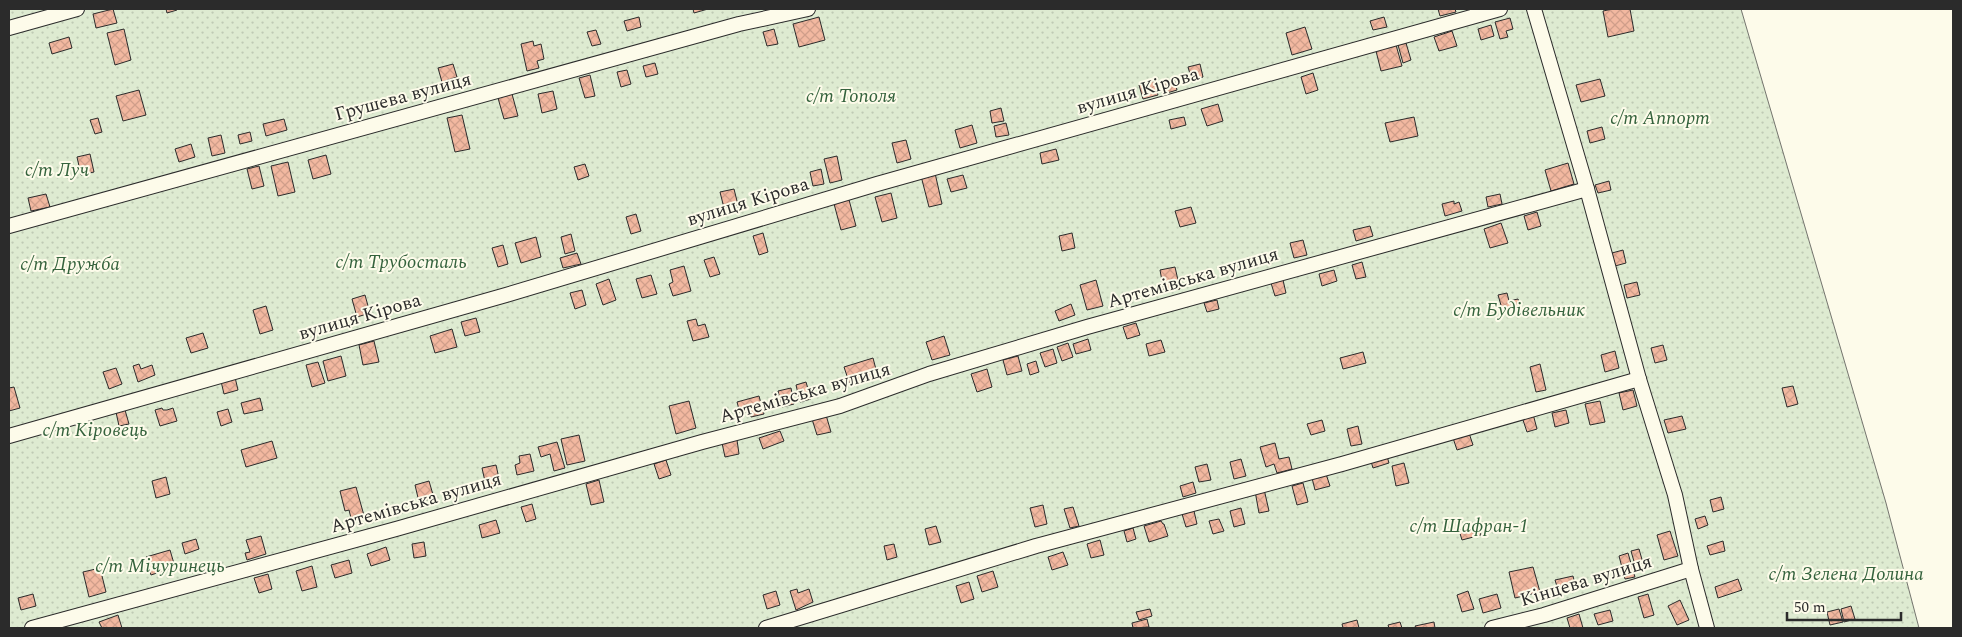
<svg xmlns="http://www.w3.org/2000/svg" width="1962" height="637" font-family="Spectral,serif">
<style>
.garden{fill:url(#garden-dots);stroke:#74746e}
.building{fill:url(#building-cross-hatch);stroke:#2b2b2b}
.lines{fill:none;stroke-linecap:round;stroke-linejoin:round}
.street-casing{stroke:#2b2b2b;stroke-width:16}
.street{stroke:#fdfbea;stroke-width:14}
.labels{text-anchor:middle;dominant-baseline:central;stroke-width:4;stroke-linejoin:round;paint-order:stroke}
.street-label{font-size:19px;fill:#2b2b2b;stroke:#fdfbea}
.park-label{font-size:19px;font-style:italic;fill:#34623c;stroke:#fdfbea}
</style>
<defs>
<pattern id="garden-dots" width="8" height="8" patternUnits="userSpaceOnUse" patternTransform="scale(1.25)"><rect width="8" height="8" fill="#deebd1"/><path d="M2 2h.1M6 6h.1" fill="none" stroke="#bfcab4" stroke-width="1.8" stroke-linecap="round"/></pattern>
<pattern id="building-cross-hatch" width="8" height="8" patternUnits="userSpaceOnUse" patternTransform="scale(1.25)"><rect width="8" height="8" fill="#f2b8a0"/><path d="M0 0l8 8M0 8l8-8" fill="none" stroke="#d09e8a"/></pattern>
</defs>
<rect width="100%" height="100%" fill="#fdfbea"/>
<polygon class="garden" points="9,9 1741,9 1886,503 1919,628 9,628"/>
<g class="building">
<polygon points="113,9 117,23 96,28 93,14"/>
<polygon points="166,9 177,9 177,10 167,13"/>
<polygon points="693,9 708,9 694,13"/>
<polygon points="1438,9 1455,9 1456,12 1440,16"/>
<polygon points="1613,9 1630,9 1634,31 1608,37 1603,11"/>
<polygon points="639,17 641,27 627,31 624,21"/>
<polygon points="819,17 825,40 799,47 793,24"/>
<polygon points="1384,17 1387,27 1373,30 1370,21"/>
<polygon points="1510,18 1513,29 1506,31 1508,37 1500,39 1495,22"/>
<polygon points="1491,25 1494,36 1481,40 1478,29"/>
<polygon points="1305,27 1312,49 1292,55 1286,33"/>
<polygon points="124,29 131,60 115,65 107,33"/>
<polygon points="774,29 778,44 767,46 763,32"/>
<polygon points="596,30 601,44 592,46 587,32"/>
<polygon points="1452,31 1457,46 1439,51 1434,37"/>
<polygon points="69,37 72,48 52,54 49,43"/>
<polygon points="533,41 534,46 541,44 544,59 537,61 539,68 527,71 521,44"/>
<polygon points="1406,43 1411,60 1403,63 1398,45"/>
<polygon points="1396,45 1402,66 1381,71 1376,51"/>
<polygon points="655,63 658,74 646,77 643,66"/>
<polygon points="453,64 457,77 442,82 438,68"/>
<polygon points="1200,64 1203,77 1192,81 1188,67"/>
<polygon points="627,70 631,84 621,87 617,72"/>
<polygon points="1313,73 1318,90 1306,94 1301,77"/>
<polygon points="590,75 595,96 585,98 579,78"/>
<polygon points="1174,79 1177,90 1167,93 1164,81"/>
<polygon points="1600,79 1605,96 1581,102 1576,85"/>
<polygon points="1154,81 1158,95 1143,99 1139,85"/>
<polygon points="139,90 146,115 123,121 116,96"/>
<polygon points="553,91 557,109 542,113 538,94"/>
<polygon points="512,94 518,116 504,119 498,98"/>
<polygon points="1218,104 1223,121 1207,126 1201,109"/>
<polygon points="1001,108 1004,121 992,123 990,111"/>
<polygon points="462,115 470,149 455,152 447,118"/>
<polygon points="1184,117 1186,125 1171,129 1169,120"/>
<polygon points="1414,117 1418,136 1390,142 1385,123"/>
<polygon points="98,118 102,132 95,134 90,120"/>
<polygon points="284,119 287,130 266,136 263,124"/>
<polygon points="1006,123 1009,135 996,137 994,126"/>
<polygon points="972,125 977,143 960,148 955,130"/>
<polygon points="1602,127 1605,139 1590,143 1587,131"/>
<polygon points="250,132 252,141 240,144 238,135"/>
<polygon points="221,135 225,153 212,156 208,138"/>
<polygon points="906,140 911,159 897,163 892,143"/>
<polygon points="191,144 195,157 179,162 175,149"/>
<polygon points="1056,149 1059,160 1042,164 1040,153"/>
<polygon points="90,154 94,172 81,175 77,157"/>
<polygon points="326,155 331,174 313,179 308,160"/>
<polygon points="837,156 842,180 830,183 824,159"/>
<polygon points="288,162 295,192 278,196 271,166"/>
<polygon points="1568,163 1574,184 1551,191 1545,170"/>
<polygon points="585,164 589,176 578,180 574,167"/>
<polygon points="259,166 264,186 252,189 247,169"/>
<polygon points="821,169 824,184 813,186 810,172"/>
<polygon points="935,173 942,204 929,207 921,176"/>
<polygon points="963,175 967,188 951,192 947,179"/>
<polygon points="1609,181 1611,190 1598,193 1595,185"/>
<polygon points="734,189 738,205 724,208 720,192"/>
<polygon points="891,193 897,218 882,222 875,197"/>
<polygon points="46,194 50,207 31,211 28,198"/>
<polygon points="1500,194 1502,204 1488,207 1486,197"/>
<polygon points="848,196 856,226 841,230 833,200"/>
<polygon points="1454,201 1454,204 1459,202 1462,211 1445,216 1442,204"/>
<polygon points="1191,207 1196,223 1180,227 1175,211"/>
<polygon points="1537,212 1541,226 1528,230 1524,216"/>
<polygon points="636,214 641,231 631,234 626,217"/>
<polygon points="1501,223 1508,243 1490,248 1484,229"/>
<polygon points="1370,226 1373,236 1356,241 1353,230"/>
<polygon points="763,233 768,252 759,255 753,236"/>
<polygon points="1072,233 1075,248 1062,251 1059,236"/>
<polygon points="571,234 575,251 565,254 561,237"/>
<polygon points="536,237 541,257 521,263 515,243"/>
<polygon points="1303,240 1307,255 1294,258 1290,243"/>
<polygon points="503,245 508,264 498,267 492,248"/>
<polygon points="1623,250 1626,263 1615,266 1612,253"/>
<polygon points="577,253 581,264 563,268 560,258"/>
<polygon points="714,257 720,274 710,277 704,260"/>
<polygon points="1362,262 1366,277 1356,279 1352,265"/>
<polygon points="684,266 691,291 673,296 669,284 673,282 670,270"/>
<polygon points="1175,267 1180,289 1164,292 1160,270"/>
<polygon points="1334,270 1337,281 1322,286 1319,274"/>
<polygon points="651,275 657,294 642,298 636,279"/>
<polygon points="609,279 616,300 603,305 596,284"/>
<polygon points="1096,280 1103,306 1087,310 1080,285"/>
<polygon points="1283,280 1286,293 1275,296 1271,283"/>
<polygon points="1637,282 1640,295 1627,298 1624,285"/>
<polygon points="582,290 586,305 575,309 570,293"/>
<polygon points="1507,293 1509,301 1518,299 1521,307 1503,312 1498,295"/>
<polygon points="365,295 370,313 357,317 352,299"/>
<polygon points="1217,300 1219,309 1207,312 1204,303"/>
<polygon points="1071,304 1075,315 1059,321 1055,311"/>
<polygon points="266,306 273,330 260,334 253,310"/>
<polygon points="476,318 480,332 465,336 461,322"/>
<polygon points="696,319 698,326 705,324 709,337 693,341 687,321"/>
<polygon points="1136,323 1140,335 1127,339 1123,327"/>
<polygon points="452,329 457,347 435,353 430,336"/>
<polygon points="203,333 208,348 191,353 186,338"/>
<polygon points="944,336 950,355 932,360 926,342"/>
<polygon points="1088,339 1091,350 1076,354 1073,344"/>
<polygon points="1161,340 1165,352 1149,356 1146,344"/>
<polygon points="374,341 379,362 363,365 359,345"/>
<polygon points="1068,343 1073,357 1062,361 1057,347"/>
<polygon points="1663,345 1667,360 1655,363 1651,348"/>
<polygon points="1053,349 1057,363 1045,367 1040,353"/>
<polygon points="1615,351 1619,368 1605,372 1601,355"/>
<polygon points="1363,352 1366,363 1343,369 1340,358"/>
<polygon points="341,356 346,376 328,381 323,361"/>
<polygon points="1018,356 1022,371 1007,375 1003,360"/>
<polygon points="873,358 878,377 850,385 844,367"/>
<polygon points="1036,361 1039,372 1030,375 1027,364"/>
<polygon points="318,362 325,383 312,387 306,365"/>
<polygon points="139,364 141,369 152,365 155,375 138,382 133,366"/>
<polygon points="1540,364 1546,390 1536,392 1530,367"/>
<polygon points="116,368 122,384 109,389 103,372"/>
<polygon points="987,369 992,387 977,392 971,374"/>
<polygon points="234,373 238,390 224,394 220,377"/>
<polygon points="806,382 811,399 800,402 796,385"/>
<polygon points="1793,386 1798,404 1787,407 1782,388"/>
<polygon points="14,387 20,408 9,411 9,388"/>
<polygon points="791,388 794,404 782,407 778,391"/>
<polygon points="1633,390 1637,406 1623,410 1619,393"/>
<polygon points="759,396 764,414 751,417 749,411 740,413 737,402"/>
<polygon points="260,398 263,410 244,414 241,403"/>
<polygon points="689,401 696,428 676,434 669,406"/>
<polygon points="1600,401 1605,422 1590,425 1585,404"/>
<polygon points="162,408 163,410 167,410 173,408 177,421 160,426 155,410"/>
<polygon points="228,409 232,422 221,426 217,412"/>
<polygon points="125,410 129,424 119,426 116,412"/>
<polygon points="1566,410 1569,423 1555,427 1552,413"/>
<polygon points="1533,414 1537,429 1527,432 1522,417"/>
<polygon points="826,415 831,432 817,435 812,419"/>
<polygon points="1682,416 1686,429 1668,433 1664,420"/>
<polygon points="1322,420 1325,431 1311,435 1307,424"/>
<polygon points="1358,426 1362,444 1351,446 1347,429"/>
<polygon points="780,431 784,441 763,449 759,438"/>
<polygon points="1469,433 1473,445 1457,450 1453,438"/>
<polygon points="579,435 585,461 567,465 561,439"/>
<polygon points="737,440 739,454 725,457 722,443"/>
<polygon points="272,441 277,458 246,467 241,450"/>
<polygon points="557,442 565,468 554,471 550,454 541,457 538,447"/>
<polygon points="1275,443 1279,459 1289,457 1292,469 1277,473 1274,464 1266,467 1260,447"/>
<polygon points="1386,453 1389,463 1373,468 1370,458"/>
<polygon points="530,454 534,471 517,475 515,465 520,463 519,456"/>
<polygon points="1241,459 1246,476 1234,479 1230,462"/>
<polygon points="666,460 671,475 659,479 654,464"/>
<polygon points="1404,463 1409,483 1396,486 1392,466"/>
<polygon points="1207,464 1211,480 1199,482 1195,467"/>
<polygon points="496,465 500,483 486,486 482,468"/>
<polygon points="1326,474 1330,486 1315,490 1312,478"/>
<polygon points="166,477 170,494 156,498 152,481"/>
<polygon points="599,480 604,502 591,505 586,484"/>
<polygon points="429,481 434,498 419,502 415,485"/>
<polygon points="1193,482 1196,493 1183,497 1180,486"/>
<polygon points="1303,483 1308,502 1297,505 1292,486"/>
<polygon points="356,487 365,519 352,522 349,510 345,511 340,491"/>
<polygon points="1264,489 1269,511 1259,513 1255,491"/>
<polygon points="1721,497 1724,509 1713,512 1710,500"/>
<polygon points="532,504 536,519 526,522 521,507"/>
<polygon points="1043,505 1047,524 1035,527 1030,508"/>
<polygon points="1073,507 1079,526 1070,528 1064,509"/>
<polygon points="1241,508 1245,524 1234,527 1230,511"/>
<polygon points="1194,511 1197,524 1186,527 1182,514"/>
<polygon points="1705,516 1708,525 1698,529 1695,519"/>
<polygon points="1219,519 1224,531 1213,534 1209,521"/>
<polygon points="496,520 500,533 482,538 479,525"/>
<polygon points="1161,521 1163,524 1164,524 1168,536 1149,542 1144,526"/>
<polygon points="1478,525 1481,535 1462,540 1459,530"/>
<polygon points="936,526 941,542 929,545 925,529"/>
<polygon points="1133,528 1136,539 1127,542 1124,531"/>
<polygon points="1670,531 1678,556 1664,560 1657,535"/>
<polygon points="261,536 266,554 247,560 245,553 250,552 246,540"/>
<polygon points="196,539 199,549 185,554 182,543"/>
<polygon points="1100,540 1104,555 1091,558 1087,544"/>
<polygon points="1723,541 1725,551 1710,555 1707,546"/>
<polygon points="424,542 426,556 414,558 412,544"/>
<polygon points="894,544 897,557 887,560 884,546"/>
<polygon points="386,547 390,560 371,566 367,554"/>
<polygon points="1639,549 1643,563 1635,565 1631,551"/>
<polygon points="170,550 175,567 151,575 146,557"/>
<polygon points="1063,552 1068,565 1052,570 1048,557"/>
<polygon points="1628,553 1635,577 1625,579 1619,556"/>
<polygon points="349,560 352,573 335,578 331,565"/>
<polygon points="312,566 317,587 302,591 296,571"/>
<polygon points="1533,567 1540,592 1515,598 1509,572"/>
<polygon points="100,568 106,592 89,597 83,572"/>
<polygon points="993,571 998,587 982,592 977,576"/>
<polygon points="268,574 272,589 259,593 254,578"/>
<polygon points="1573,576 1576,588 1559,593 1555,580"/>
<polygon points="1738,579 1742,590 1718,598 1715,587"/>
<polygon points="969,582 974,599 961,603 956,586"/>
<polygon points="797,589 798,593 809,589 813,602 796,610 790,591"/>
<polygon points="776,591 780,605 767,609 763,595"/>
<polygon points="1468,591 1474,609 1462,612 1457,595"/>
<polygon points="33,594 36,606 21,610 18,598"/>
<polygon points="1497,594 1501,608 1483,613 1479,599"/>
<polygon points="1648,594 1654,615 1644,618 1638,597"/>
<polygon points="1680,600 1689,620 1677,625 1668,606"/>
<polygon points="1851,606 1855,619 1844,622 1841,609"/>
<polygon points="1150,609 1152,616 1139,620 1136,612"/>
<polygon points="1839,609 1843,622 1830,625 1827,612"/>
<polygon points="1610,610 1613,621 1598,625 1594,614"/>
<polygon points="1579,614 1583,628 1570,628 1567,618"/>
<polygon points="118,615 122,628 102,628 99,622"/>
<polygon points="1147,619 1149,627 1133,628 1132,623"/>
<polygon points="1357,620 1359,628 1343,628 1342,624"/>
<polygon points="1400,622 1402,628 1389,628 1388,625"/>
<polygon points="1434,622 1435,628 1416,628 1415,626"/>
</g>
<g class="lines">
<defs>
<g id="street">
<polyline points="1534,9 1587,189 1639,379 1675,495 1691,569 1707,628"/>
<polyline points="9,28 77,9"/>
<polyline points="9,226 739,24 808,9"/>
<polyline points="9,436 506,295 877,184 1500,9"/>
<polyline points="32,628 396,529 702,442 840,406 929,374 1087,327 1587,189"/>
<polyline points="766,628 1036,546 1342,464 1639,379"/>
<polyline points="1492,628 1544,615 1691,569"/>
</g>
</defs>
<use href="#street" class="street-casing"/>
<use href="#street" class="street"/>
</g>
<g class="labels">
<g class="street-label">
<text transform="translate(1138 91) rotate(-16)">вулиця Кірова</text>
<text transform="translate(403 97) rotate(-15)">Грушева вулиця</text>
<text transform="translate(748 202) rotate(-17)">вулиця Кірова</text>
<text transform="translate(1193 278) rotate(-16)">Артемівська вулиця</text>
<text transform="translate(360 317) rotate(-16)">вулиця Кірова</text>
<text transform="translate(805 393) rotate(-16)">Артемівська вулиця</text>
<text transform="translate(416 503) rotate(-16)">Артемівська вулиця</text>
<text transform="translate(1586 581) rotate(-17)">Кінцева вулиця</text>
</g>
<g class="park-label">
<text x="851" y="96">с/т Тополя</text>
<text x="1660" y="118">с/т Аппорт</text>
<text x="57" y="170">с/т Луч</text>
<text x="401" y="262">с/т Трубосталь</text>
<text x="70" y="264">с/т Дружба</text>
<text x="1519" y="310">с/т Будівельник</text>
<text x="95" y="430">с/т Кіровець</text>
<text x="1469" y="526">с/т Шафран-1</text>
<text x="160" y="566">с/т Мічуринець</text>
<text x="1846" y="574">с/т Зелена Долина</text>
</g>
</g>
<rect width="1962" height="637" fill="none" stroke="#2b2b2b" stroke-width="20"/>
<path d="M1787 612v8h114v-8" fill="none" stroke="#2b2b2b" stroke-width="2.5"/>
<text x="1794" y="612" font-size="15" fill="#2b2b2b" stroke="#fdfbea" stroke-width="4" paint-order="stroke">50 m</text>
</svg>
